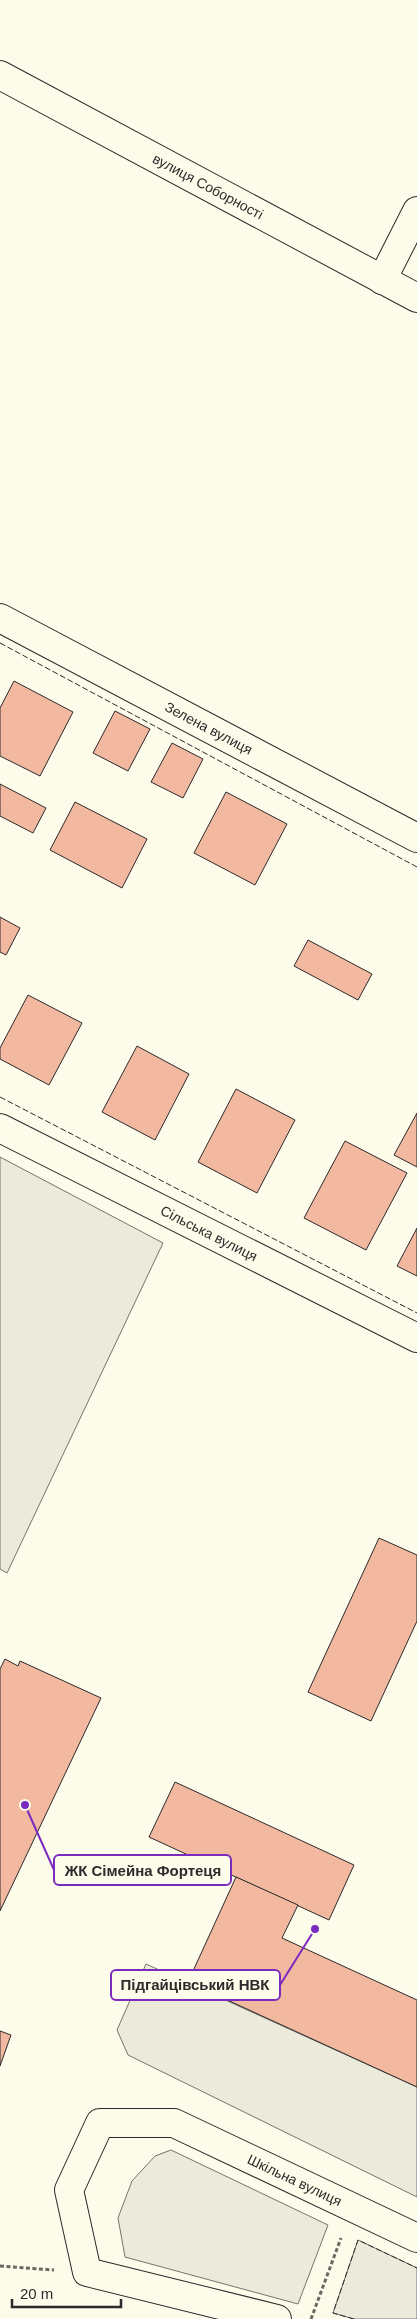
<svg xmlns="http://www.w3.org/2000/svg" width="417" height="2319" font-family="Arial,sans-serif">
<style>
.green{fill:#ecebdb;stroke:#74746e}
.building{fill:#f2b8a0;stroke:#2b2b2b}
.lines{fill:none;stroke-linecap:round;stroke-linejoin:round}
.street-casing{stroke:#2b2b2b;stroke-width:30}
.path{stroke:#6a6964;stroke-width:3;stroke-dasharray:4 2.5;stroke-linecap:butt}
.street{stroke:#fdfbea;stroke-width:28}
.fence{stroke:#2b2b2b;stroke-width:1;stroke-dasharray:6 2.5;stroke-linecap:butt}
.labels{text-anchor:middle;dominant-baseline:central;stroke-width:4;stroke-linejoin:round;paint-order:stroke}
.street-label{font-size:14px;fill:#2b2b2b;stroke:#fdfbea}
.leader{fill:none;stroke:#7b2cbf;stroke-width:2}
.callout-dot{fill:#7b2cbf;stroke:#fdfbea;stroke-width:2}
.callout{fill:#fdfbea;stroke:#7b2cbf;stroke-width:2}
.callout-label{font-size:15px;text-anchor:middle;font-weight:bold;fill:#2b2b2b}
</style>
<rect width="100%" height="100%" fill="#fdfbea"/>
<g class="green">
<polygon points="0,1157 163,1243 7,1573 0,1569"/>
<polygon points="146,1964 417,2087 417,2197 128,2055 117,2030"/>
<polygon points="171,2150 328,2225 298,2304 125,2257 118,2218 132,2181 155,2156"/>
<polygon points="358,2240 417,2268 417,2319 354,2319 333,2313"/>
</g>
<g class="building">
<polygon points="14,681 73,712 40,776 0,756 0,708"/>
<polygon points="115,711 150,729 128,771 93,753"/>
<polygon points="172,743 203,759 183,798 151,782"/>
<polygon points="0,784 46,808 33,833 0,816"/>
<polygon points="226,792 287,824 255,885 194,853"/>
<polygon points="75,802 147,839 122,888 50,850"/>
<polygon points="0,917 20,928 6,955 0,952"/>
<polygon points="308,940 372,974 358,1000 294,966"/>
<polygon points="28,995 82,1023 49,1085 0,1059 0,1048"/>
<polygon points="137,1046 189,1074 155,1140 102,1112"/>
<polygon points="236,1089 295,1120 257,1193 198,1162"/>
<polygon points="417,1113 417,1167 394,1155"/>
<polygon points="345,1141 407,1173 366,1250 304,1218"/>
<polygon points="417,1228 417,1276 397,1266"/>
<polygon points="379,1538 417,1555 417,1621 371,1721 308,1692"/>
<polygon points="5,1659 18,1666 20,1661 101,1698 0,1911 0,1669"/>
<polygon points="175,1782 354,1865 329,1920 149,1837"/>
<polygon points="236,1877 298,1905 282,1938 417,2000 417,2087 188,1982"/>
<polygon points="0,2031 11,2035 0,2066"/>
</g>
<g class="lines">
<defs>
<g id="street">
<path id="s1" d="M0,75L417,298"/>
<polyline points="382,280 417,211"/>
<path id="s2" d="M0,618L417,838"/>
<path id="s3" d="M0,1128L417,1338"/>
<path id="s4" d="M277,2319L87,2272L69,2190L100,2123H174L417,2238"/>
</g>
</defs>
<use href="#street" class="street-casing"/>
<g class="path">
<polyline points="0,2266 54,2270"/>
<polyline points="311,2319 341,2238"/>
</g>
<use href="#street" class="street"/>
<g class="fence">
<polyline points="0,643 417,867"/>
<polyline points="0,1097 417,1313"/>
<polyline points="354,2319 333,2313 358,2240 417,2268"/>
</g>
</g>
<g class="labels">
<g class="street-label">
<text stroke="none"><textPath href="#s1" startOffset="236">вулиця Соборності</textPath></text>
<text stroke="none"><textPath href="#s2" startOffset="236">Зелена вулиця</textPath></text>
<text stroke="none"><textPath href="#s3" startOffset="234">Сільська вулиця</textPath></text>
<text stroke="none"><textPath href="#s4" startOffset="561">Шкільна вулиця</textPath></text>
</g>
</g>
<path class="leader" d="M25 1805L54 1870M315 1929L280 1985"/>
<g class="callout-dot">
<circle cx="25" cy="1805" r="5"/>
<circle cx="315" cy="1929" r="5"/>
</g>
<g class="callout">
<rect x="54" y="1855" width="177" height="30" rx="5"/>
<rect x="111" y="1970" width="169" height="30" rx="5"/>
</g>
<g class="callout-label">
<text x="143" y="1876">ЖК Сімейна Фортеця</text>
<text x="195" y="1990">Підгайцівський НВК</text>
</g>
<path d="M12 2299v8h109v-8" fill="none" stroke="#2b2b2b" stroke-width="2.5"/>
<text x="20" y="2299" font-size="15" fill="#2b2b2b" stroke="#fdfbea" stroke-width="4" paint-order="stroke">20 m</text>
</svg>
